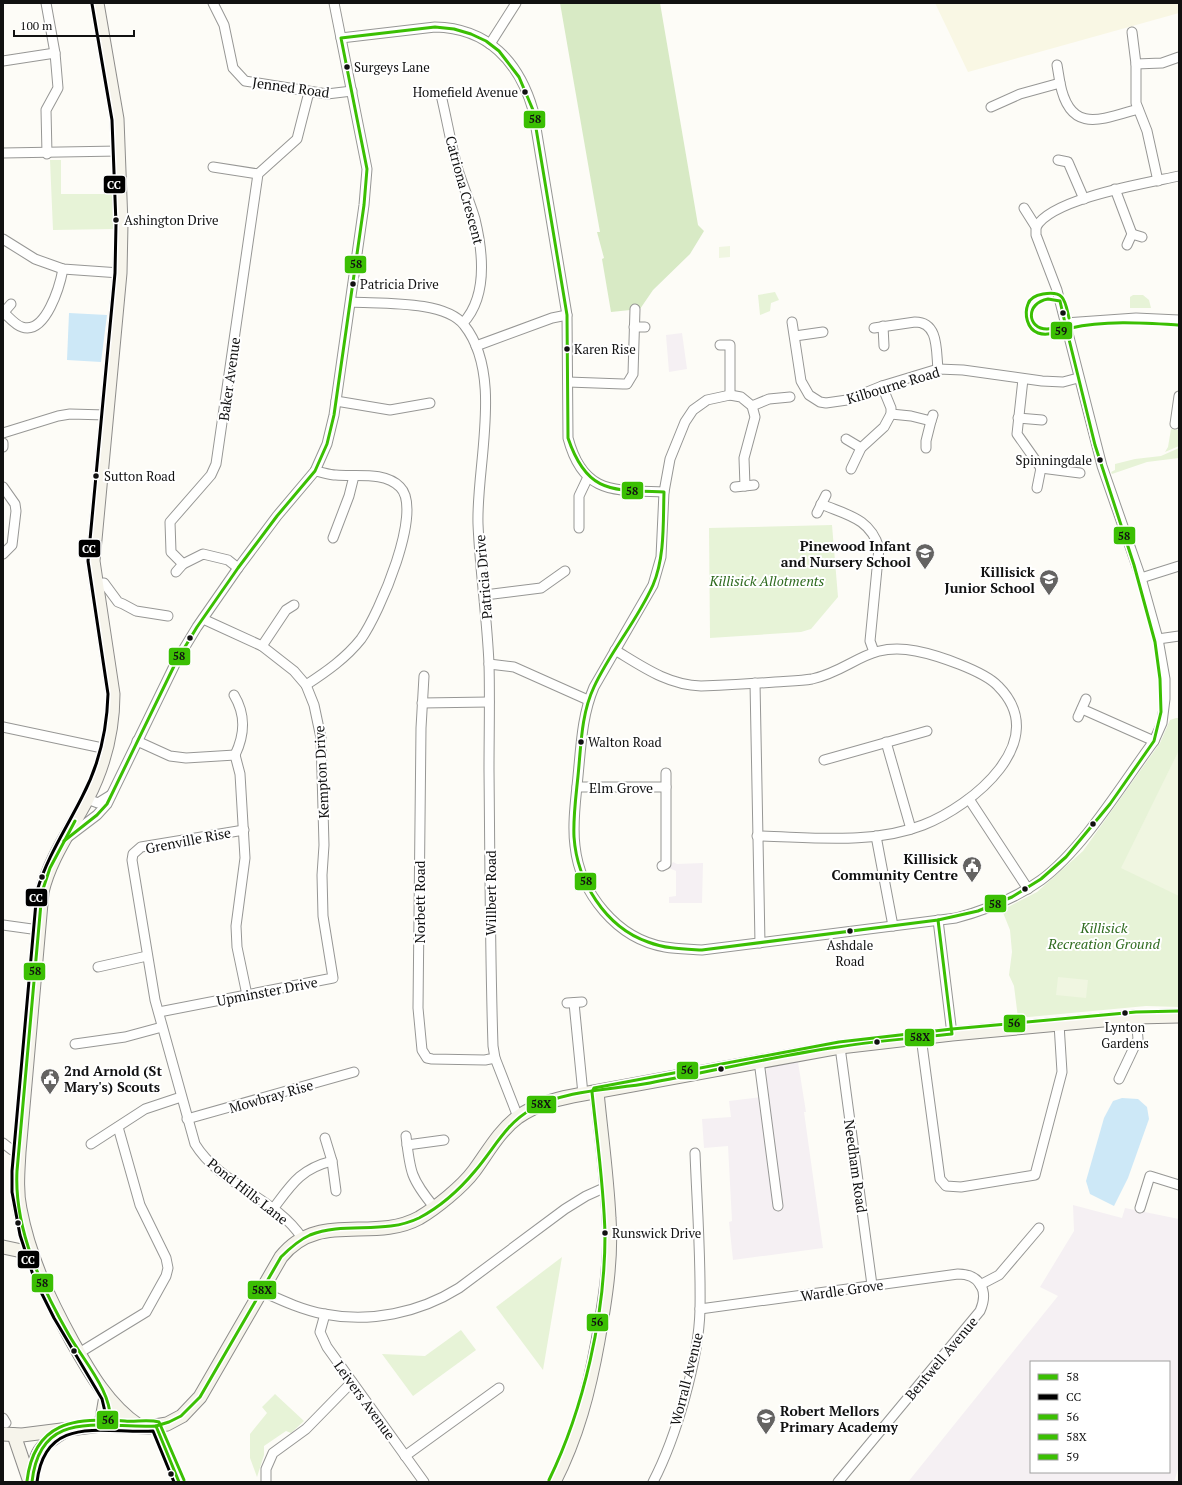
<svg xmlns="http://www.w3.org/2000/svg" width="1182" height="1485" font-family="'PT Serif',serif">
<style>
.industrial{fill:#f5f0f3;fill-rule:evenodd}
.farmland{fill:#f9f7e4}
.green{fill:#e7f3d7}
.forest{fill:#d8eac5}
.pitch{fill:#f0f6e1}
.water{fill:#cde8f7}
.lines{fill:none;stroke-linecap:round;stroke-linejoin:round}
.street-casing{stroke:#979795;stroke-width:11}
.secondary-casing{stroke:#8e8d8b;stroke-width:15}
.street{stroke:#fffffe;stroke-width:9}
.secondary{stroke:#f6f4eb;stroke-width:13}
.bus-1-casing{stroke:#fff;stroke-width:6}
.bus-2-casing{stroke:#fff;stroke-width:6}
.bus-3-casing{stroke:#fff;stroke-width:6}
.bus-4-casing{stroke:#fff;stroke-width:6}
.bus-5-casing{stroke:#fff;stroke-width:6}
.bus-1{stroke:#3bbf03;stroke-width:3}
.bus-2{stroke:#000;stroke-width:3}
.bus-3{stroke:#3bbf03;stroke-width:3}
.bus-4{stroke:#3bbf03;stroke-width:3}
.bus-5{stroke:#3bbf03;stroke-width:3}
.bus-dot{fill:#111;stroke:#fff;stroke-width:1.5}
.labels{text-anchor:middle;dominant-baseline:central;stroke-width:4;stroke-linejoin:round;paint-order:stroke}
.bus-label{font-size:13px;fill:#111;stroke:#fff;text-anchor:start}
.street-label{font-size:14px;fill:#111;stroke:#fff}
.poi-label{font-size:14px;font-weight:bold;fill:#111;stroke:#fff;text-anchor:end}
.park-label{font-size:14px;font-style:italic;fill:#2f6b1f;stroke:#fff}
.line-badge{stroke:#fff;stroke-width:1.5}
.badge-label{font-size:11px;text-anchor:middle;font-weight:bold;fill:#fff}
.pale-badge-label{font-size:11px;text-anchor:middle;font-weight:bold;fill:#111}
</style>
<rect width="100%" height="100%" fill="#fdfcf7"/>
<g class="industrial">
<polygon points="682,333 687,369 669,372 666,335"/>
<polygon points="673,862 677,864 703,863 702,903 669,903 669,897 676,896 676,871 669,868"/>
<polygon points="798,1062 806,1112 804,1112 823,1248 733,1260 729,1222 732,1221 728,1146 704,1148 702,1119 731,1117 729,1101 769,1096 765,1073 768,1067"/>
<path d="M1073,1205L1122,1218L1125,1208L1179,1219V1466L1174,1482H908L1058,1296L1040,1287L1074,1231ZM1031,1362H1169V1472H1031Z"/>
</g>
<polygon class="farmland" points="935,3 1179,3 1179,13 968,72"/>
<g class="green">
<polygon points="50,160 61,160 61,194 113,194 113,229 53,230"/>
<polygon points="775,292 779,300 771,303 770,311 760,315 758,295"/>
<polygon points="1133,295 1143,295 1149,300 1151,308 1130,308 1130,297"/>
<polygon points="1171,429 1179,430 1179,446 1165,452 1168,447"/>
<polygon points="1179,448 1179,458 1147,462 1112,474 1111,472 1115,470 1115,464 1135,459 1161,456"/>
<polygon points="832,525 838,597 811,629 801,632 710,638 709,528"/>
<polygon points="1176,718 1179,718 1179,1007 1146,1006 1018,1018 1014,986 1009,975 1012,952 1010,930 1002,910 1037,892 1083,851 1160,743 1170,720"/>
<polygon points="562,1257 543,1370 496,1307"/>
<polygon points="461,1330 476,1350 413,1396 382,1354 425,1356"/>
<polygon points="275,1394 304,1421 291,1433 286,1431 264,1446 264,1455 257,1477 250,1458 250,1434 267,1413 262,1407"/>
</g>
<polygon class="forest" points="560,3 660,3 698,225 704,231 690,254 653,290 640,309 611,312 602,259 604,258 597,232 600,232 595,204"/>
<g class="pitch">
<polygon points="730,246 730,257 719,258 719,247"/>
<polygon points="1179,750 1179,896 1121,868"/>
<polygon points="1058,977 1088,980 1086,998 1056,995"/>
</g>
<g class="water">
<polygon points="69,313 107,315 101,362 67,360"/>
<polygon points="1122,1098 1138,1099 1147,1107 1149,1119 1128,1178 1114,1206 1090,1194 1086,1181 1104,1118 1113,1101"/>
</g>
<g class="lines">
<defs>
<g id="street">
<polyline points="46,3 55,53 58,88 46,110 47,154"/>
<polyline points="213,3 224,25 233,68 245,81 327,94 352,91"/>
<polyline points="1132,32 1136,64 1136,103 1147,131 1158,181"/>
<path d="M341,38L435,27C488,28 519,62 533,110L567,315L568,438C583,495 614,490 664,492"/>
<polyline points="490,44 516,3"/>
<polyline points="3,61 55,53"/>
<polyline points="1136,64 1162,63 1179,57"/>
<polyline points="1057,65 1060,83"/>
<path d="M441,95C447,120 451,145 458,170C463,186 470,202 475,219C483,252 488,296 463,323"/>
<path d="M991,107L1020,94L1060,83C1070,134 1100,120 1138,109"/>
<polyline points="3,153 119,151"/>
<polyline points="1058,160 1068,162 1084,199"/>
<polyline points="213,167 258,174"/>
<polyline points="1115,189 1132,234"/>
<path d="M1036,227C1052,198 1147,183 1179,176"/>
<polyline points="3,239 35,259 63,269 120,273"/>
<polyline points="1127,245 1132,234 1142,237"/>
<path d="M351,302C380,304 445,300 464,325C504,375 476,465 478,524C480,571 487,617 489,664C490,699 489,735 489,770C490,862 490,954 493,1046L495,1058L518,1117"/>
<path d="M3,312C9,317 15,325 22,327C46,335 60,285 63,269"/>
<polyline points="4,312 11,304"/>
<polyline points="792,322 801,381 809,395 820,402 826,403 847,400 882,386 938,369 963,370 1042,381 1063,382 1078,378"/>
<polyline points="1065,323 1136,318 1179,320"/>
<polyline points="883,326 884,346"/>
<polyline points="634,327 645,327"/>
<path d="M874,328L915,322C939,322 936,351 938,369"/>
<polyline points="795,336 823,332"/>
<polyline points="720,345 730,345 730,395"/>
<polyline points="476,346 552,318 567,315"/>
<polyline points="1023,379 1017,434 1041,468 1080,473"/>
<polyline points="568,382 623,384 627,384 633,374 635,309"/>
<polyline points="336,401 390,410 430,403"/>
<polyline points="752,406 769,399 790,397"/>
<polyline points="891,414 911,416 931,421 933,415"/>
<polyline points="1018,418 1042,420"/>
<polyline points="1175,424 1179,396"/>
<polyline points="3,433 58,416 70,414 106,415"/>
<polyline points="846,439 861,448"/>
<polyline points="3,443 3,447"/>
<polyline points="926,448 926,441 931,421"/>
<polyline points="851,469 861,448 884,427 891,414 891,408 882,386"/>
<path d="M745,486L744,458L755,417L752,406L741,397L730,395L707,400L693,410L685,422L670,459L664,492L661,557L653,585L594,687C582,715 581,746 578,776C576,798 572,823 575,846C580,893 617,939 665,947C677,949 690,949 702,950L956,918C986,910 1016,898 1041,880C1084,848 1122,784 1154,741L1162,723L1165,699V679L1158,639L1141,578L1102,466L1057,290L1036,235V227L1024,208"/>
<polyline points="3,487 15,504 16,511 12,545 3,554"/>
<polyline points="735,487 754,485"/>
<polyline points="1037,488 1041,468"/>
<path d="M821,504C847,515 870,518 879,548L870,641L874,652"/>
<polyline points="817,513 826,495"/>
<polyline points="579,528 579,496 588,477"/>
<polyline points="333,538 349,496 354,476"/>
<polyline points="183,564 171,552 170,522 211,475 216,464 258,174 297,139 309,92"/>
<polyline points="176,572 183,564 203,554 228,560 238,568"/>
<polyline points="1141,578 1179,566"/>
<polyline points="96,584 104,583 118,602 123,604 136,611 168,616"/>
<polyline points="485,595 541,588 565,571"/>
<polyline points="1158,639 1179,636"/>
<polyline points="262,646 286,610 294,605"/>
<path d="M615,650C643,667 668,685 701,686C726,685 750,684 775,682C787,681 800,681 812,679C853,670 867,641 916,651C937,655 984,671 998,686C1053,741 972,806 923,825C872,845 811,837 757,836"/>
<polyline points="489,664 514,667 588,700"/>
<polyline points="424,676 421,728 418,1008 422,1050 427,1058 432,1059 485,1060 495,1058"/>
<polyline points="755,683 760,943"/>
<path d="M306,685C326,672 346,658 361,639C379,614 424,510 400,487C384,471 356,477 336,475C329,475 322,472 315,471"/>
<path d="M234,695C246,715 245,734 235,755"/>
<polyline points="422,703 489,702"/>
<polyline points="1082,709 1154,741"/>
<polyline points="1078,717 1086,699"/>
<polyline points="3,727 107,749"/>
<polyline points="137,741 170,756 186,758 235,755"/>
<polyline points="886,742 911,829"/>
<polyline points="235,755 240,774 245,858 236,926 237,947 247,995"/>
<polyline points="824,760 927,731"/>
<polyline points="577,787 666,787"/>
<polyline points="87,799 98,803 111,795"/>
<polyline points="969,799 1028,889"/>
<path d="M244,830L141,847L133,854L132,860L155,1000L195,1144C220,1185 276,1198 302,1238"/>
<polyline points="876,836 893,926"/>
<polyline points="68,837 97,815 107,804 177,660 197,627 238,568 277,516 315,471 327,444 334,415 364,205 367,169 334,3"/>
<polyline points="662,866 666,864 666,773"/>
<polyline points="938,920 952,1034"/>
<polyline points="3,925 39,930"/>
<polyline points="98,967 147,956"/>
<polyline points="567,1003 582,1002"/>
<polyline points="574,1003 583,1094"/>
<polyline points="159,1012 333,978 323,916 322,875 324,845 321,738 314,705 306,685 294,671 262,646 203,619"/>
<polyline points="921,1037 940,1179 946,1186 961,1187 1035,1175 1062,1072 1059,1024"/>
<polyline points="75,1044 125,1037 162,1027"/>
<polyline points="840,1047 872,1285"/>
<polyline points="759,1061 778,1206"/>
<polyline points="1119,1079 1138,1039 1136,1017"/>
<polyline points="187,1119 354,1072"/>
<path d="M406,1136C410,1172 411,1179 434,1207"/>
<polyline points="325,1138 332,1161 336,1191"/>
<polyline points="3,1143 12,1150 19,1152"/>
<polyline points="91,1144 145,1109 181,1097"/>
<polyline points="407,1145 444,1140"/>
<polyline points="1140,1208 1150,1176 1179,1185"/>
<path d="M273,1209C291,1185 300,1169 332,1161"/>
<polyline points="980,1285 999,1275 1039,1228"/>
<path d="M261,1291C281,1300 302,1310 324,1314C370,1323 419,1313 459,1288L565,1209L586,1196L606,1187"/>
<path d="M700,1309L958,1274C980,1274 989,1291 980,1311L838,1482"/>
<polyline points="325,1314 320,1332 327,1347 424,1482"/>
<polyline points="79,1353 146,1312 166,1276 168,1268 166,1258 140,1205 118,1127"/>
<polyline points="3,1418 6,1423"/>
<polyline points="156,1426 179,1482"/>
<polyline points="405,1456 499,1388"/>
<polyline points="266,1482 266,1469 273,1453 306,1429 352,1382"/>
<path d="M653,1482C676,1438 699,1359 700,1309C701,1257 697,1205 695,1153"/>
</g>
<g id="secondary">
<path d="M97,3L117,119L121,224L120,273L93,561L113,694C113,732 104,766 87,799C71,830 50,858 42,892L19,1152C18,1171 16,1190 20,1209C29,1257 49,1299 72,1341C90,1373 108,1405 139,1426"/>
<polyline points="3,1247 31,1253"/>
<polyline points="101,1425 106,1396"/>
<path d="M3,1434L22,1435L101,1425L149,1427L167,1424L182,1416L200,1397L281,1257C318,1210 373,1243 419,1218C436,1208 462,1187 474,1171C488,1152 499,1131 518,1117C538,1103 560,1098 583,1094L840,1047L952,1034L1136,1017L1179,1016"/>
<polyline points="14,1435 30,1482"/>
<path d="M32,1482C35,1452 39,1446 65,1431"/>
<path d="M554,1482C577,1437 589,1391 598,1341C605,1301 612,1259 609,1218C607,1176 601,1134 597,1092"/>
</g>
</defs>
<use href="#street" class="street-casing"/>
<use href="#secondary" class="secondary-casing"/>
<use href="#street" class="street"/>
<use href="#secondary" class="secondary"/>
<defs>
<g id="bus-1">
<path d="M1048,299L1060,301L1065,323C1059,325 1053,329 1047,329C1027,329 1025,303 1048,299Z"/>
<path d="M75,821L50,868L42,892L17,1171C14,1229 41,1286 69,1335C83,1360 114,1394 110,1424"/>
<path d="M64,841L97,815L107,804L177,660L197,627L238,568L277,516L315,471L327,444L334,415L364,205L367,169L341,38L435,27L454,29L471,34L486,41L499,51L519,77L533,110L567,315L568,438C587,494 612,490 664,492C663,522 665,557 653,585C637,621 610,652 594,687C581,714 581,747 578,776C576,796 573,817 574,837C577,881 605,927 648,942C666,949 684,949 702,950L938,920L978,911L1012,897L1041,879L1066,857L1110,804L1154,741L1161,712L1160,679L1155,642L1134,565L1095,445L1065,323"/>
<path d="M32,1482C40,1406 103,1429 156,1426L179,1482"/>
</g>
<g id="bus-2">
<path d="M92,4L112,120L116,224L115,273L88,561L108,694C107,731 99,765 82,797C66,829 47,857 37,891L12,1171V1192L20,1235L34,1278L54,1318L102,1399L106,1416L105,1423"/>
<path d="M37,1482C45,1413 104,1434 153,1431L174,1482"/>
</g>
<g id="bus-3">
<path d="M549,1480C584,1408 605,1315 605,1235C604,1187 597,1140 592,1092L594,1088L839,1042L952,1029L1136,1012L1179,1011"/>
<path d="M27,1481C34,1422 74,1417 125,1421C135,1422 149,1419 159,1422L184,1480"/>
</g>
<path id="bus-4" d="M156,1426L169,1422L181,1416L200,1397L281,1257C290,1248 299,1240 310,1235C345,1221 384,1235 419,1218C440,1207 460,1189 475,1171C494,1149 506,1123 532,1109C567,1089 611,1090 650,1083C713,1071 775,1056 838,1047C876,1041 914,1038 952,1034L938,920"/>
<path id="bus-5" d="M1069,318C1065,301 1065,290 1043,294C1037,295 1030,298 1028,304C1024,314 1027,329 1038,333C1049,337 1061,330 1071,328C1104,320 1146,323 1179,325"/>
</defs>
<use href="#bus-1" class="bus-1-casing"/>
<use href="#bus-2" class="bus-2-casing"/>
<use href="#bus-3" class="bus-3-casing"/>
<use href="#bus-4" class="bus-4-casing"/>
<use href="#bus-5" class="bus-5-casing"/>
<use href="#bus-1" class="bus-1"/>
<use href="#bus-2" class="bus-2"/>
<use href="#bus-3" class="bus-3"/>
<use href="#bus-4" class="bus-4"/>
<use href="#bus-5" class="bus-5"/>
</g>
<defs>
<symbol id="school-pin" viewBox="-11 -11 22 30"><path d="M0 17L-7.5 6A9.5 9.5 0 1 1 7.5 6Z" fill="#646362" stroke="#fff"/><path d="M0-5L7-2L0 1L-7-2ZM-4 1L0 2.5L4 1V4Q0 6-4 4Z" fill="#fff"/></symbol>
<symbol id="civic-pin" viewBox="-11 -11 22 30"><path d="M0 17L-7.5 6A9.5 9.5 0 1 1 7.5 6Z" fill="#646362" stroke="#fff"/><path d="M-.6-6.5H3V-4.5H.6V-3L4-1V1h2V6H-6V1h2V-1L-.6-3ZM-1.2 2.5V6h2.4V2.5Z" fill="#fff"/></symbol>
</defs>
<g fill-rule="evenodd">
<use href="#school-pin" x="914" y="542" width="22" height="30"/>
<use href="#school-pin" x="1038" y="568" width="22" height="30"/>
<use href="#civic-pin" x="961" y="855" width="22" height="30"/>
<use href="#civic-pin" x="39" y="1067" width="22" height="30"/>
<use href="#school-pin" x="755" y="1407" width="22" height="30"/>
</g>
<g class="bus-dot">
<circle cx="347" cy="67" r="3.5"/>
<circle cx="525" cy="92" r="3.5"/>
<circle cx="116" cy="220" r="3.5"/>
<circle cx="353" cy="284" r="3.5"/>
<circle cx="1063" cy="313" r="3.5"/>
<circle cx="567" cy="349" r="3.5"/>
<circle cx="1100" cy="460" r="3.5"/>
<circle cx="96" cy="476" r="3.5"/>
<circle cx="190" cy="638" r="3.5"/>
<circle cx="581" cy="742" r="3.5"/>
<circle cx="1093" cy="824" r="3.5"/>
<circle cx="42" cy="877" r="3.5"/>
<circle cx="1025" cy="889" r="3.5"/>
<circle cx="850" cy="931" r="3.5"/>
<circle cx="1125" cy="1013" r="3.5"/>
<circle cx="877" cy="1042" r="3.5"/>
<circle cx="721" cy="1069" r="3.5"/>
<circle cx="18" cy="1223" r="3.5"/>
<circle cx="605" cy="1233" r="3.5"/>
<circle cx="74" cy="1351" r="3.5"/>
<circle cx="171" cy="1474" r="3.5"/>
</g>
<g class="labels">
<g class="bus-label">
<text x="354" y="67">Surgeys Lane</text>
<text x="518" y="92" text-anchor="end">Homefield Avenue</text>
<text x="124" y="220">Ashington Drive</text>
<text x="360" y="284">Patricia Drive</text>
<text x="574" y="349">Karen Rise</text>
<text x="1092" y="460" text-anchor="end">Spinningdale</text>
<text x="104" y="476">Sutton Road</text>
<text x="588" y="742">Walton Road</text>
<text x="850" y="945" text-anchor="middle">Ashdale<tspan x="850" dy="16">Road</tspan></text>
<text x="1125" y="1027" text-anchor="middle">Lynton<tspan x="1125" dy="16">Gardens</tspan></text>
<text x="612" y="1233">Runswick Drive</text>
</g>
<g class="street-label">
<text transform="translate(291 87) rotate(8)">Jenned Road</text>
<text transform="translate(465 190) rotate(75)">Catriona Crescent</text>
<text transform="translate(229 379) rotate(-82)">Baker Avenue</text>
<text transform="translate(893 385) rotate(-17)">Kilbourne Road</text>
<text transform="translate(483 577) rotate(-95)">Patricia Drive</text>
<text transform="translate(321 772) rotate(-93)">Kempton Drive</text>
<text x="621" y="787">Elm Grove</text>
<text transform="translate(188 840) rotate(-11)">Grenville Rise</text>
<text transform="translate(490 893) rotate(-90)">Willbert Road</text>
<text transform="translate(419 902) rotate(-90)">Norbett Road</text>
<text transform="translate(267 991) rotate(-11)">Upminster Drive</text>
<text transform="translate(271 1096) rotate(-16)">Mowbray Rise</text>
<text transform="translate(856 1166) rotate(82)">Needham Road</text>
<text transform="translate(248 1191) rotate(38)">Pond Hills Lane</text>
<text transform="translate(842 1290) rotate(-8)">Wardle Grove</text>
<text transform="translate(941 1358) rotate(-50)">Bentwell Avenue</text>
<text transform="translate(686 1379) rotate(-76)">Worrall Avenue</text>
<text transform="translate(365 1400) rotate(54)">Leivers Avenue</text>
</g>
<g class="poi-label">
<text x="911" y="545">Pinewood Infant<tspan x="911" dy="16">and Nursery School</tspan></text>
<text x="1035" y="571">Killisick<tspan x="1035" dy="16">Junior School</tspan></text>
<text x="958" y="858">Killisick<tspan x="958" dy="16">Community Centre</tspan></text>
<text x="64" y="1070" text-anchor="start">2nd Arnold (St<tspan x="64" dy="16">Mary's) Scouts</tspan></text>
<text x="780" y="1410" text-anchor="start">Robert Mellors<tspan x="780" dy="16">Primary Academy</tspan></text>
</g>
<g class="park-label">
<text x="767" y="580">Killisick Allotments</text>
<text x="1104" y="927">Killisick<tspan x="1104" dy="16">Recreation Ground</tspan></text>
</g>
</g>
<g class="line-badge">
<rect x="523" y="110" width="23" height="19" rx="4" fill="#3bbf03"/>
<rect x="103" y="175" width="23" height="19" rx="4" fill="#000"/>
<rect x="344" y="255" width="23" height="19" rx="4" fill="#3bbf03"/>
<rect x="1050" y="321" width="23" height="19" rx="4" fill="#3bbf03"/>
<rect x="621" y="481" width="23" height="19" rx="4" fill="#3bbf03"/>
<rect x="1113" y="526" width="23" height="19" rx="4" fill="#3bbf03"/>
<rect x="78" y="539" width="23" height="19" rx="4" fill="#000"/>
<rect x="168" y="647" width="23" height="19" rx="4" fill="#3bbf03"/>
<rect x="574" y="872" width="23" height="19" rx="4" fill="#3bbf03"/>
<rect x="25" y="888" width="23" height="19" rx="4" fill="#000"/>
<rect x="984" y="894" width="23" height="19" rx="4" fill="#3bbf03"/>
<rect x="23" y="962" width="23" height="19" rx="4" fill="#3bbf03"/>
<rect x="1003" y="1014" width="23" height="19" rx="4" fill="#3bbf03"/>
<rect x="904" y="1028" width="31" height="19" rx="4" fill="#3bbf03"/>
<rect x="676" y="1061" width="23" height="19" rx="4" fill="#3bbf03"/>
<rect x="526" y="1095" width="31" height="19" rx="4" fill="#3bbf03"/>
<rect x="17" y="1250" width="23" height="19" rx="4" fill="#000"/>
<rect x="31" y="1273" width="23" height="20" rx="4" fill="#3bbf03"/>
<rect x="247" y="1280" width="30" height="20" rx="4" fill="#3bbf03"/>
<rect x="586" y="1313" width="23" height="19" rx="4" fill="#3bbf03"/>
<rect x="96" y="1410" width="23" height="20" rx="4" fill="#3bbf03"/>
</g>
<g class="badge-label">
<text x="114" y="189">CC</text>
<text x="89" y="553">CC</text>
<text x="36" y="902">CC</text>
<text x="28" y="1264">CC</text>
</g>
<g class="pale-badge-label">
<text x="535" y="123">58</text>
<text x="356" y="268">58</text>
<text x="1061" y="335">59</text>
<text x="632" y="495">58</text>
<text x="1124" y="540">58</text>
<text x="179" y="660">58</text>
<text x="586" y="885">58</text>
<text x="995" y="908">58</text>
<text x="35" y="975">58</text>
<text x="1014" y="1027">56</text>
<text x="920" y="1041">58X</text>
<text x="687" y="1074">56</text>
<text x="541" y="1108">58X</text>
<text x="42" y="1287">58</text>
<text x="262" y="1294">58X</text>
<text x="597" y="1326">56</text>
<text x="108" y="1424">56</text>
</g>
<rect width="1182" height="1485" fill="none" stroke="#111111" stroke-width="8"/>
<rect x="1030" y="1361" width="140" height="112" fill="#ffffff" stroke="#a0a0a0"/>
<rect x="1038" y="1374" width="20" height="6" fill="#3bbf03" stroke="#a0a0a0"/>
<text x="1066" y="1381" font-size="12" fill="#111111">58</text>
<rect x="1038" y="1394" width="20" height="6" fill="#000000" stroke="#a0a0a0"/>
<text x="1066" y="1401" font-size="12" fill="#111111">CC</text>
<rect x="1038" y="1414" width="20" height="6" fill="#3bbf03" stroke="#a0a0a0"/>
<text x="1066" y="1421" font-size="12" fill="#111111">56</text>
<rect x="1038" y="1434" width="20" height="6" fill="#3bbf03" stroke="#a0a0a0"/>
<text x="1066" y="1441" font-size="12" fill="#111111">58X</text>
<rect x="1038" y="1454" width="20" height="6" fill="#3bbf03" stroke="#a0a0a0"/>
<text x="1066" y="1461" font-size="12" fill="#111111">59</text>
<path d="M14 30v6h120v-6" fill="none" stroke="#111111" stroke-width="2"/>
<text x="20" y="30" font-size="12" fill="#111111" stroke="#ffffff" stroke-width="3" paint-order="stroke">100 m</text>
</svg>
